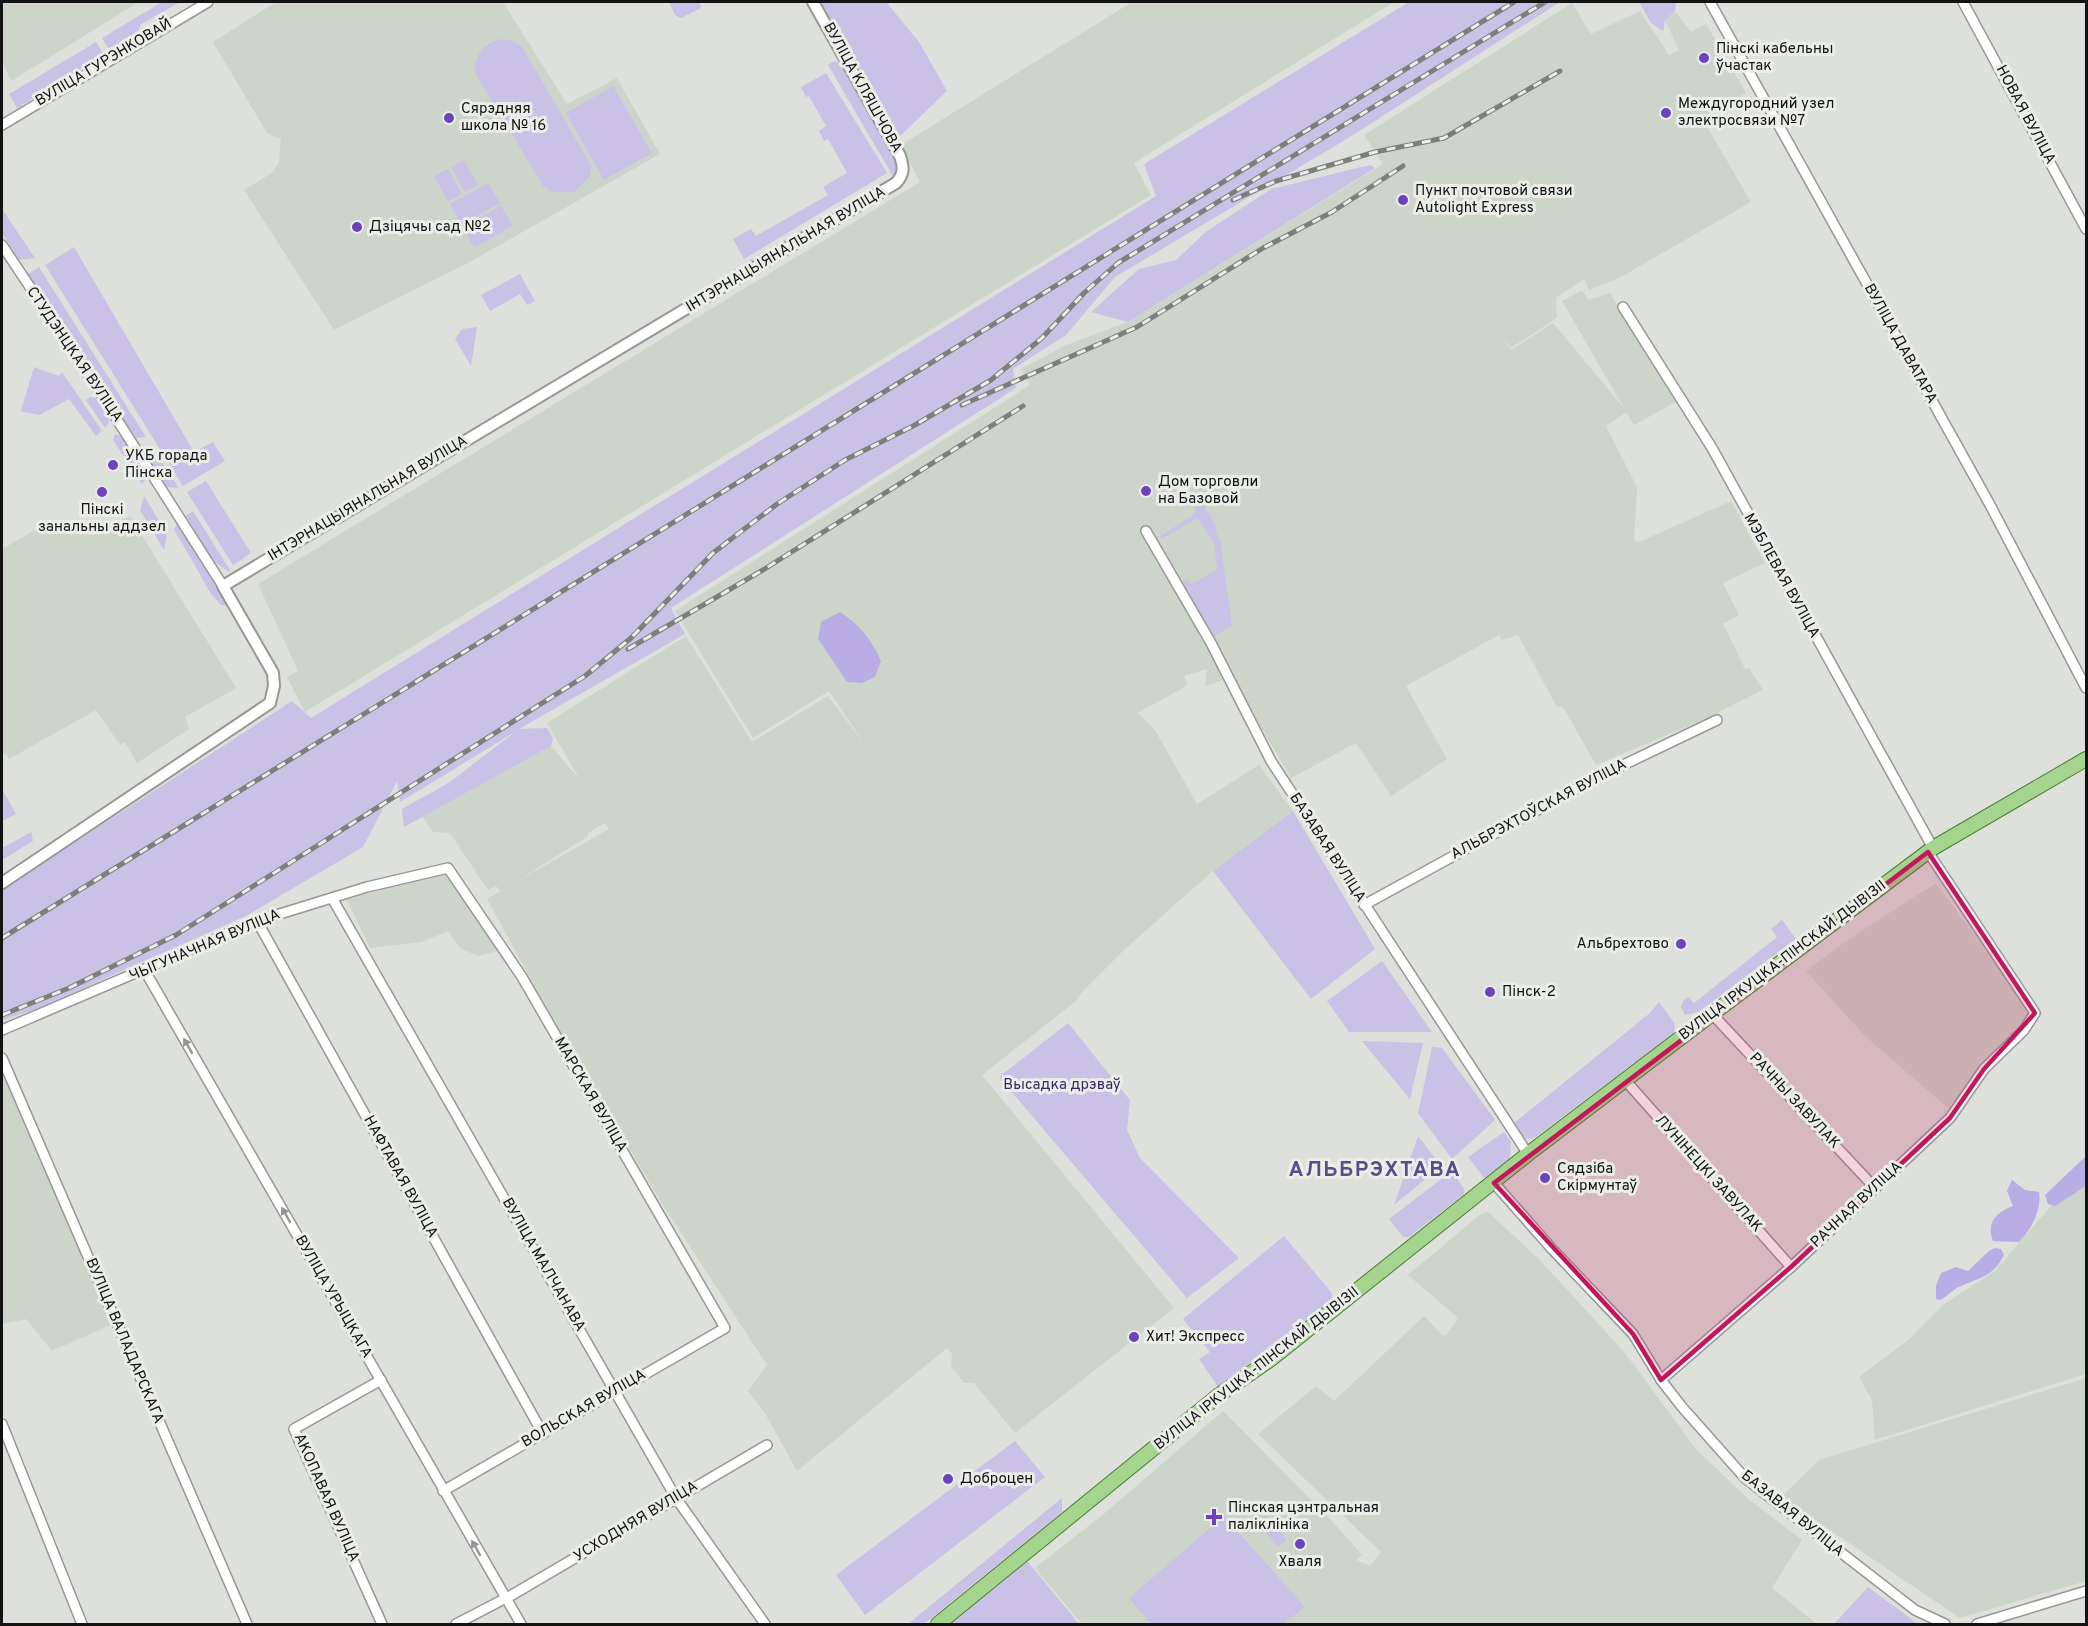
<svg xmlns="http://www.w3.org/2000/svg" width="2088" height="1626" font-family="Overpass,sans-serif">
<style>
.built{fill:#cdd5ca;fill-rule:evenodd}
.green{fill:#c9c2e6}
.water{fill:#b8ade4}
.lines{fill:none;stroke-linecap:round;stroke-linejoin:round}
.minor-casing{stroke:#959893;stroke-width:12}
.tertiary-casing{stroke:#959893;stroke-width:14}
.primary-casing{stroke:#4a7e31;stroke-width:16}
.minor{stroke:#fff;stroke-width:9}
.tertiary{stroke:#fff;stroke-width:10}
.primary{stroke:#a4d48d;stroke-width:14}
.rail-casing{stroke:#7d7f7c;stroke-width:5}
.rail{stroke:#eaede8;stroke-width:3;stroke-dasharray:9;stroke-linecap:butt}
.oneway{fill:#949594}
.marked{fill:#c2185b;fill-opacity:0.2;stroke:#c2185b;stroke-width:4.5;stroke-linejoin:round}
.poi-dot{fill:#6b43bb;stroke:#eaede8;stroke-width:2}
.labels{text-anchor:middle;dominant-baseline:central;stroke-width:6;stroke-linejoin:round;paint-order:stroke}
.poi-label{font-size:15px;fill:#121312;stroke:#eaede8;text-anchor:start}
.street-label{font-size:15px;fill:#121312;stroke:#eaede8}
.park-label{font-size:15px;fill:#3b2767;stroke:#eaede8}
.district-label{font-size:21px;font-weight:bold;letter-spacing:1.5px;fill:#5b4b89;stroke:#eaede8}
</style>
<rect width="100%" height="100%" fill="#dde0db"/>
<g class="built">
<polygon points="2,2 139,2 11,81 2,61"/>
<polygon points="276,2 391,2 392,4 397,2 503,2 567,104 617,78 660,154 468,263 334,330 244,190 272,173 279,162 281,139 267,133 213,42"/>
<polygon points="1132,2 1394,2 1134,163 1151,195 305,712 287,677 298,671 258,584 920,182 901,145"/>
<path d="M1572,3L1591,34L1640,11L1669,55L1679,50L1665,20L1675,11L1691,32L1706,24L1746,93L1702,118L1751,202L1621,277L1589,290L1584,279L1556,298L1557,318L1511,348L1498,331L1511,350L1553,323L1624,408L1562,301L1582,290L1588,300L1610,293L1676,402L1634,425L1626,412L1606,426L1637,487L1634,541L1639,542L1731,501L1765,563L1723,583L1739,615L1723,624L1745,669L1749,668L1763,690L1709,717L1596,765L1563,707H1557L1518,635L1502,640L1499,635L1406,686L1447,759L1391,796L1356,743L1291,778L1234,681L1235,675L1205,687L1207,669L1184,676L1188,685L1138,713L1155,730L1197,804L1259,765L1293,811L1213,871L1124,950L1082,992L1077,1000L982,1075L1174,1308L1015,1433L974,1383H964L951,1366L952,1354L947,1348L797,1471L766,1415L748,1391L767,1365L663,1205L558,1029L487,899L500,891L496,886L488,890L450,833L433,832L422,816L551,746L580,780L547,723L686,636L752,742L828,696L865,745L829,691L753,738L675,611L1030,385L1021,369L1066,345L1128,322L1383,164L1364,135ZM605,823L609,829L516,882L588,836V833Z"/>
<polygon points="130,516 236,688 185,717 189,729 137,763 125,742 120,745 96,710 9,759 6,753 2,755 2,549 37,529 95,535"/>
<polygon points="445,871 497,951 479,956 461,949 448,931 422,942 370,948 347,900"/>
<polygon points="1936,883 2031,1012 1948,1108 1865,1036 1806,971 1852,937"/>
<polygon points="2,1072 113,1324 52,1351 26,1319 2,1324"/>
<polygon points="2086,1184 2086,1374 1875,1440 1872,1401 1859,1377 1907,1341 1944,1304 1994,1272 2051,1206"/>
<polygon points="1488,1212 1540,1260 1625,1353 1696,1449 1747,1498 1802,1540 1772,1588 1817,1624 1082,1624 1035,1568 1105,1513 1223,1411 1332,1521 1362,1555 1356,1560 1370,1566 1381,1552 1258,1434 1316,1386 1334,1401 1424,1316 1443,1336 1447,1334 1458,1318 1408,1275 1481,1214"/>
<polygon points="2086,1378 2086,1581 1960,1618 1781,1497 1819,1460"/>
</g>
<g class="green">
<polygon points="162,2 180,2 140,25 138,34 110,51 102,38"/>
<polygon points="669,2 700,2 701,8 681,18 675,15"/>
<polygon points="821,2 886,2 919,42 947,91 899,137"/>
<polygon points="1409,2 1560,2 1350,137 1115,277 1066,335 1013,369 1016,388 671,608 685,634 519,729 547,728 553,738 551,746 404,827 402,809 450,782 515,732 400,802 397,781 363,847 246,916 34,1010 2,1020 2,890 292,701 311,718 1156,196 1144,164"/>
<polygon points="1639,2 1676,2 1675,11 1665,20 1663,31 1651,23"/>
<path d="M502,39L511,40L522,47L591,165L590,176L574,192H552L543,186L475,73C474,54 484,43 502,39Z"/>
<polygon points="96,42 104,55 17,108 9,94"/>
<polygon points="834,61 842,64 897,159 898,173 894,178 828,65"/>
<polygon points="826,73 887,173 744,259 733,239 751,229 756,236 828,195 823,187 847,173 828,139 824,141 819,131 826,126 809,96 806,97 801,87"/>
<polygon points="613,86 652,153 604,180 566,113"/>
<polygon points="464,160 478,185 465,192 451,167"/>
<polygon points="1370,165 1375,168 1128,322 1091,312 1139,269 1176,260 1207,231 1271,189"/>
<polygon points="448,169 462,194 448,201 434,176"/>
<polygon points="887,180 883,187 739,270 733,270"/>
<polygon points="488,183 500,203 461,225 450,204"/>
<polygon points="501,206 513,226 474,248 463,227"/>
<polygon points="2,209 35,258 19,260 2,233"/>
<polygon points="74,247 194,452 213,442 225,461 183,486 45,265"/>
<polygon points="39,267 146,437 134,438 28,274"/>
<polygon points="520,274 535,301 527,305 520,294 490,311 481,295"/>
<polygon points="477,327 471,366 455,339 462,329"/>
<polygon points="34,367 59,376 62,372 102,431 96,436 69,399 39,415 21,411"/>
<polygon points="90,397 96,398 107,412 109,423 105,428 86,400"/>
<polygon points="115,434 122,436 146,471 146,480 142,484 113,440"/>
<polygon points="154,450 179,488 167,487 150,461"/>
<polygon points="206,481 251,553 233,565 187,492"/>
<polygon points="144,496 167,534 164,550 140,510"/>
<polygon points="1203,504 1217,528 1215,530 1220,540 1232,626 1213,637 1183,583 1186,579 1192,584 1217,569 1214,543 1197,518 1162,539 1159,537 1196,513 1194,509"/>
<polygon points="193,511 230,570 229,572 213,561 186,516"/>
<polygon points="178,522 228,606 221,605 211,594 174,529"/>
<polygon points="2,789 16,814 2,821"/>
<polygon points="1293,811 1375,949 1311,999 1213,871"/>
<polygon points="31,832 33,841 2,860 2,848"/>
<polygon points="1782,920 1796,939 1699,1012 1685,1015 1681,1007 1683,1001 1688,997 1694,1003 1777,937 1771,929"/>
<polygon points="1382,961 1432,1032 1349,1032 1327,1001"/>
<polygon points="1659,1002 1675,1024 1674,1033 1538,1135 1531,1139 1525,1138 1513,1124 1650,1013"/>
<polygon points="1068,1023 1130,1100 1127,1130 1140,1158 1239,1258 1187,1298 999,1077"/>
<polygon points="1362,1041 1423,1043 1410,1099"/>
<polygon points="1432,1047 1442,1048 1495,1120 1452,1159 1418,1113"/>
<polygon points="1504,1132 1511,1142 1510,1159 1485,1179 1468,1157"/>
<polygon points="1418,1136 1441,1166 1394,1205"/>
<polygon points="1452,1171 1464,1189 1464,1194 1409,1237 1403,1237 1389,1219"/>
<polygon points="1284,1236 1332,1293 1332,1301 1218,1387 1199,1359 1210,1352 1183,1319"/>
<polygon points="1015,1441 1045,1477 865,1615 836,1575"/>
<polygon points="1062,1498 1062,1512 924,1624 908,1624"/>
<polygon points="1266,1515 1287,1540 1278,1547 1257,1522"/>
<polygon points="1224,1516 1305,1607 1283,1624 1151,1624 1129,1598"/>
<polygon points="1024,1557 1079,1624 942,1624"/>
<polygon points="1868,1587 1918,1624 1834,1624"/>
</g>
<g class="water">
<path d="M840,612C860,625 871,639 881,661L875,677L862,683L847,682L818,639L821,622Z"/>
<polygon points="2086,1156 2086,1186 2055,1206 2048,1204 2045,1195"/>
<path d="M2012,1180L2025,1190L2039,1192C2042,1208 2031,1231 2019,1242L1993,1241C1986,1223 1995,1213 2013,1206L2007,1191Z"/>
<path d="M1995,1248L2001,1249L2004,1255C1992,1278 1980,1277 1959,1287C1952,1290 1947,1297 1940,1300L1936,1299V1286L1941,1273L1956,1267L1968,1271L1989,1251Z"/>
</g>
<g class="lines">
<defs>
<g id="minor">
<polyline points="1710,2 1989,503 2086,688"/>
<polyline points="1963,2 2086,229"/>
<polyline points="2,125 208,2"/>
<polyline points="2,245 95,385 223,586"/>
<polyline points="1623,307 1712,448 1933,848"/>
<polyline points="1146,531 1211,643 1271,761 1528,1154"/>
<polyline points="332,898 676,1498 765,1624"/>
<polyline points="1364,905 1594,779 1717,720"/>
<polyline points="257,921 543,1434"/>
<polyline points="145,971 521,1624"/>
<polyline points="1712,1014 1875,1188"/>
<polyline points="2,1030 257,921 367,887 448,868 522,977 725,1328 443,1491"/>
<polyline points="2,1058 247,1624"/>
<polyline points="1625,1080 1791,1267"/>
<polyline points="1494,1183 1552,1249 1633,1334 1661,1380 1682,1407 1745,1478 1915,1610 1945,1624"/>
<polyline points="381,1380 294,1429 382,1624"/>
<polyline points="1661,1380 1791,1267 1950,1118 1984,1069 2024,1030 2035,1013 1928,852"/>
<polyline points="2,1424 82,1624"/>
<polyline points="456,1624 512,1595 767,1445"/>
<polyline points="1977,1624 2086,1591"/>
</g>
<path id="tertiary" d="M2,883L270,703L274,686L273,673L223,586L896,183C904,174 904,168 900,156L813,2"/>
<polyline id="primary" points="938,1624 1219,1395 1271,1359 1528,1154 1712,1014 1933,848 2086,759"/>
</defs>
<use href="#minor" class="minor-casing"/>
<use href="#tertiary" class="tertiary-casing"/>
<use href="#primary" class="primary-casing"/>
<use href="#minor" class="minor"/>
<use href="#tertiary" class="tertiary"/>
<use href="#primary" class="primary"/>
<defs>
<g id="rail">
<polyline points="1233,200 1276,181 1375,152 1444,138 1560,71"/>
<polyline points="962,405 1137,327 1263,248 1332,212 1403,166"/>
<polyline points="628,649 763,570 1023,406"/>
<polyline points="2,938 1514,2"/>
<polyline points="2,1015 69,988 176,935 585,676 631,638 713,553 777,504 845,460 915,425 991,380 1042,338 1084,293 1118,263 1545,2"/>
</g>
</defs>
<use href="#rail" class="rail-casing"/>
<use href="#rail" class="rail"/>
</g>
<defs><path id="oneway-solid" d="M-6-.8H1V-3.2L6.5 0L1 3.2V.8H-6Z" transform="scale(1.5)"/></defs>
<g class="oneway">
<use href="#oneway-solid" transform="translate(188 1046) rotate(-120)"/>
<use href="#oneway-solid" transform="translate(286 1215) rotate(-120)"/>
<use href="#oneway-solid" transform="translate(476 1548) rotate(-120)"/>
</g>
<path class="marked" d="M1928,852L2035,1013L1984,1069L1950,1118L1791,1267L1661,1380L1633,1334L1494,1183Z"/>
<g class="poi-dot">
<circle cx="1704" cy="58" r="6"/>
<circle cx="1666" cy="113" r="6"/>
<circle cx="449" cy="118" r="6"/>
<circle cx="1403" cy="200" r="6"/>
<circle cx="357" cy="227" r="6"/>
<circle cx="113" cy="465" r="6"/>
<circle cx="1146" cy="491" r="6"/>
<circle cx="102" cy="492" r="6"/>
<circle cx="1681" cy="944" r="6"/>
<circle cx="1490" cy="992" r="6"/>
<circle cx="1545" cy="1178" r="6"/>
<circle cx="1134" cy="1337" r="6"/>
<circle cx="948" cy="1479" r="6"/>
<path d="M1211 1508h6v6h6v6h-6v6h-6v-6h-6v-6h6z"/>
<circle cx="1300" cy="1544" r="6"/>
</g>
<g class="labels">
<g class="poi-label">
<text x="1716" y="49">Пінскі кабельны<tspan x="1716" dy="17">ўчастак</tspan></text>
<text x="1678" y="104">Междугородний узел<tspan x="1678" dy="17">электросвязи №7</tspan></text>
<text x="461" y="109">Сярэдняя<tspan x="461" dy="17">школа № 16</tspan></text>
<text x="1415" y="191">Пункт почтовой связи<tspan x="1415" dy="17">Autolight Express</tspan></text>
<text x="369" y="227">Дзіцячы сад №2</text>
<text x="125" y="456">УКБ горада<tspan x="125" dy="17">Пінска</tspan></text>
<text x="1158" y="482">Дом торговли<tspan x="1158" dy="17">на Базовой</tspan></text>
<text x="102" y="510" text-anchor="middle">Пінскі<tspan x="102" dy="17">занальны аддзел</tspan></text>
<text x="1669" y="944" text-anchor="end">Альбрехтово</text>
<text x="1502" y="992">Пінск-2</text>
<text x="1557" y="1169">Сядзіба<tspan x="1557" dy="17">Скірмунтаў</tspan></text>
<text x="1146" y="1337">Хит! Экспресс</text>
<text x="960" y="1479">Доброцен</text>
<text x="1228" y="1508">Пінская цэнтральная<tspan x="1228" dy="17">паліклініка</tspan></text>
<text x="1300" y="1562" text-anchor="middle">Хваля</text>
</g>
<g class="street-label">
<text transform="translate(104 63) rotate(-31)">ВУЛІЦА ГУРЭНКОВАЙ</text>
<text transform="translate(862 88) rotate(61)">ВУЛІЦА КЛЯШЧОВА</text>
<text transform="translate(2025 115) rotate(62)">НОВАЯ ВУЛІЦА</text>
<text transform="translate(786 250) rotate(-31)">ІНТЭРНАЦЫЯНАЛЬНАЯ ВУЛІЦА</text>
<text transform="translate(1900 344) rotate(61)">ВУЛІЦА ДАВАТАРА</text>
<text transform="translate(74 355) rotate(56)">СТУДЭНЦКАЯ ВУЛІЦА</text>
<text transform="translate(368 499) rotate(-31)">ІНТЭРНАЦЫЯНАЛЬНАЯ ВУЛІЦА</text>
<text transform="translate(1781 576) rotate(61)">МЭБЛЕВАЯ ВУЛІЦА</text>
<text transform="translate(1539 810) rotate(-28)">АЛЬБРЭХТОЎСКАЯ ВУЛІЦА</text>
<text transform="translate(1327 848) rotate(57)">БАЗАВАЯ ВУЛІЦА</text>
<text transform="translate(205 946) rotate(-23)">ЧЫГУНАЧНАЯ ВУЛІЦА</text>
<text transform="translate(1783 961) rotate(-37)">ВУЛІЦА ІРКУЦКА-ПІНСКАЙ ДЫВІЗІІ</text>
<text transform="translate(590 1095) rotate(60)">МАРСКАЯ ВУЛІЦА</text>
<text transform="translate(1794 1101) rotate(47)">РАЧНЫ ЗАВУЛАК</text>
<text transform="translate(1708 1174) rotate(48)">ЛУНІНЕЦКІ ЗАВУЛАК</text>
<text transform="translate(400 1177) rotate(61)">НАФТАВАЯ ВУЛІЦА</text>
<text transform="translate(1857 1205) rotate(-43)">РАЧНАЯ ВУЛІЦА</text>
<text transform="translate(543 1265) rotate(60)">ВУЛІЦА МАЛЧАНАВА</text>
<text transform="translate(333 1297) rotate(60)">ВУЛІЦА УРЫЦКАГА</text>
<text transform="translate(124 1341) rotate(67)">ВУЛІЦА ВАЛАДАРСКАГА</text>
<text transform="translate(1257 1369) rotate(-38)">ВУЛІЦА ІРКУЦКА-ПІНСКАЙ ДЫВІЗІІ</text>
<text transform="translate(584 1409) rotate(-30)">ВОЛЬСКАЯ ВУЛІЦА</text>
<text transform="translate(326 1498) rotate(66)">АКОПАВАЯ ВУЛІЦА</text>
<text transform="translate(1792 1514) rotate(39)">БАЗАВАЯ ВУЛІЦА</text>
<text transform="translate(636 1522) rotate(-31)">УСХОДНЯЯ ВУЛІЦА</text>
</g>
<g class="park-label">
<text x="1062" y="1085">Высадка дрэваў</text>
</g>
<g class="district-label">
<text x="1375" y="1170">АЛЬБРЭХТАВА</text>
</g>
</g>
<rect width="2088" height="1626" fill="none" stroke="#121312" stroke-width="6"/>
</svg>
